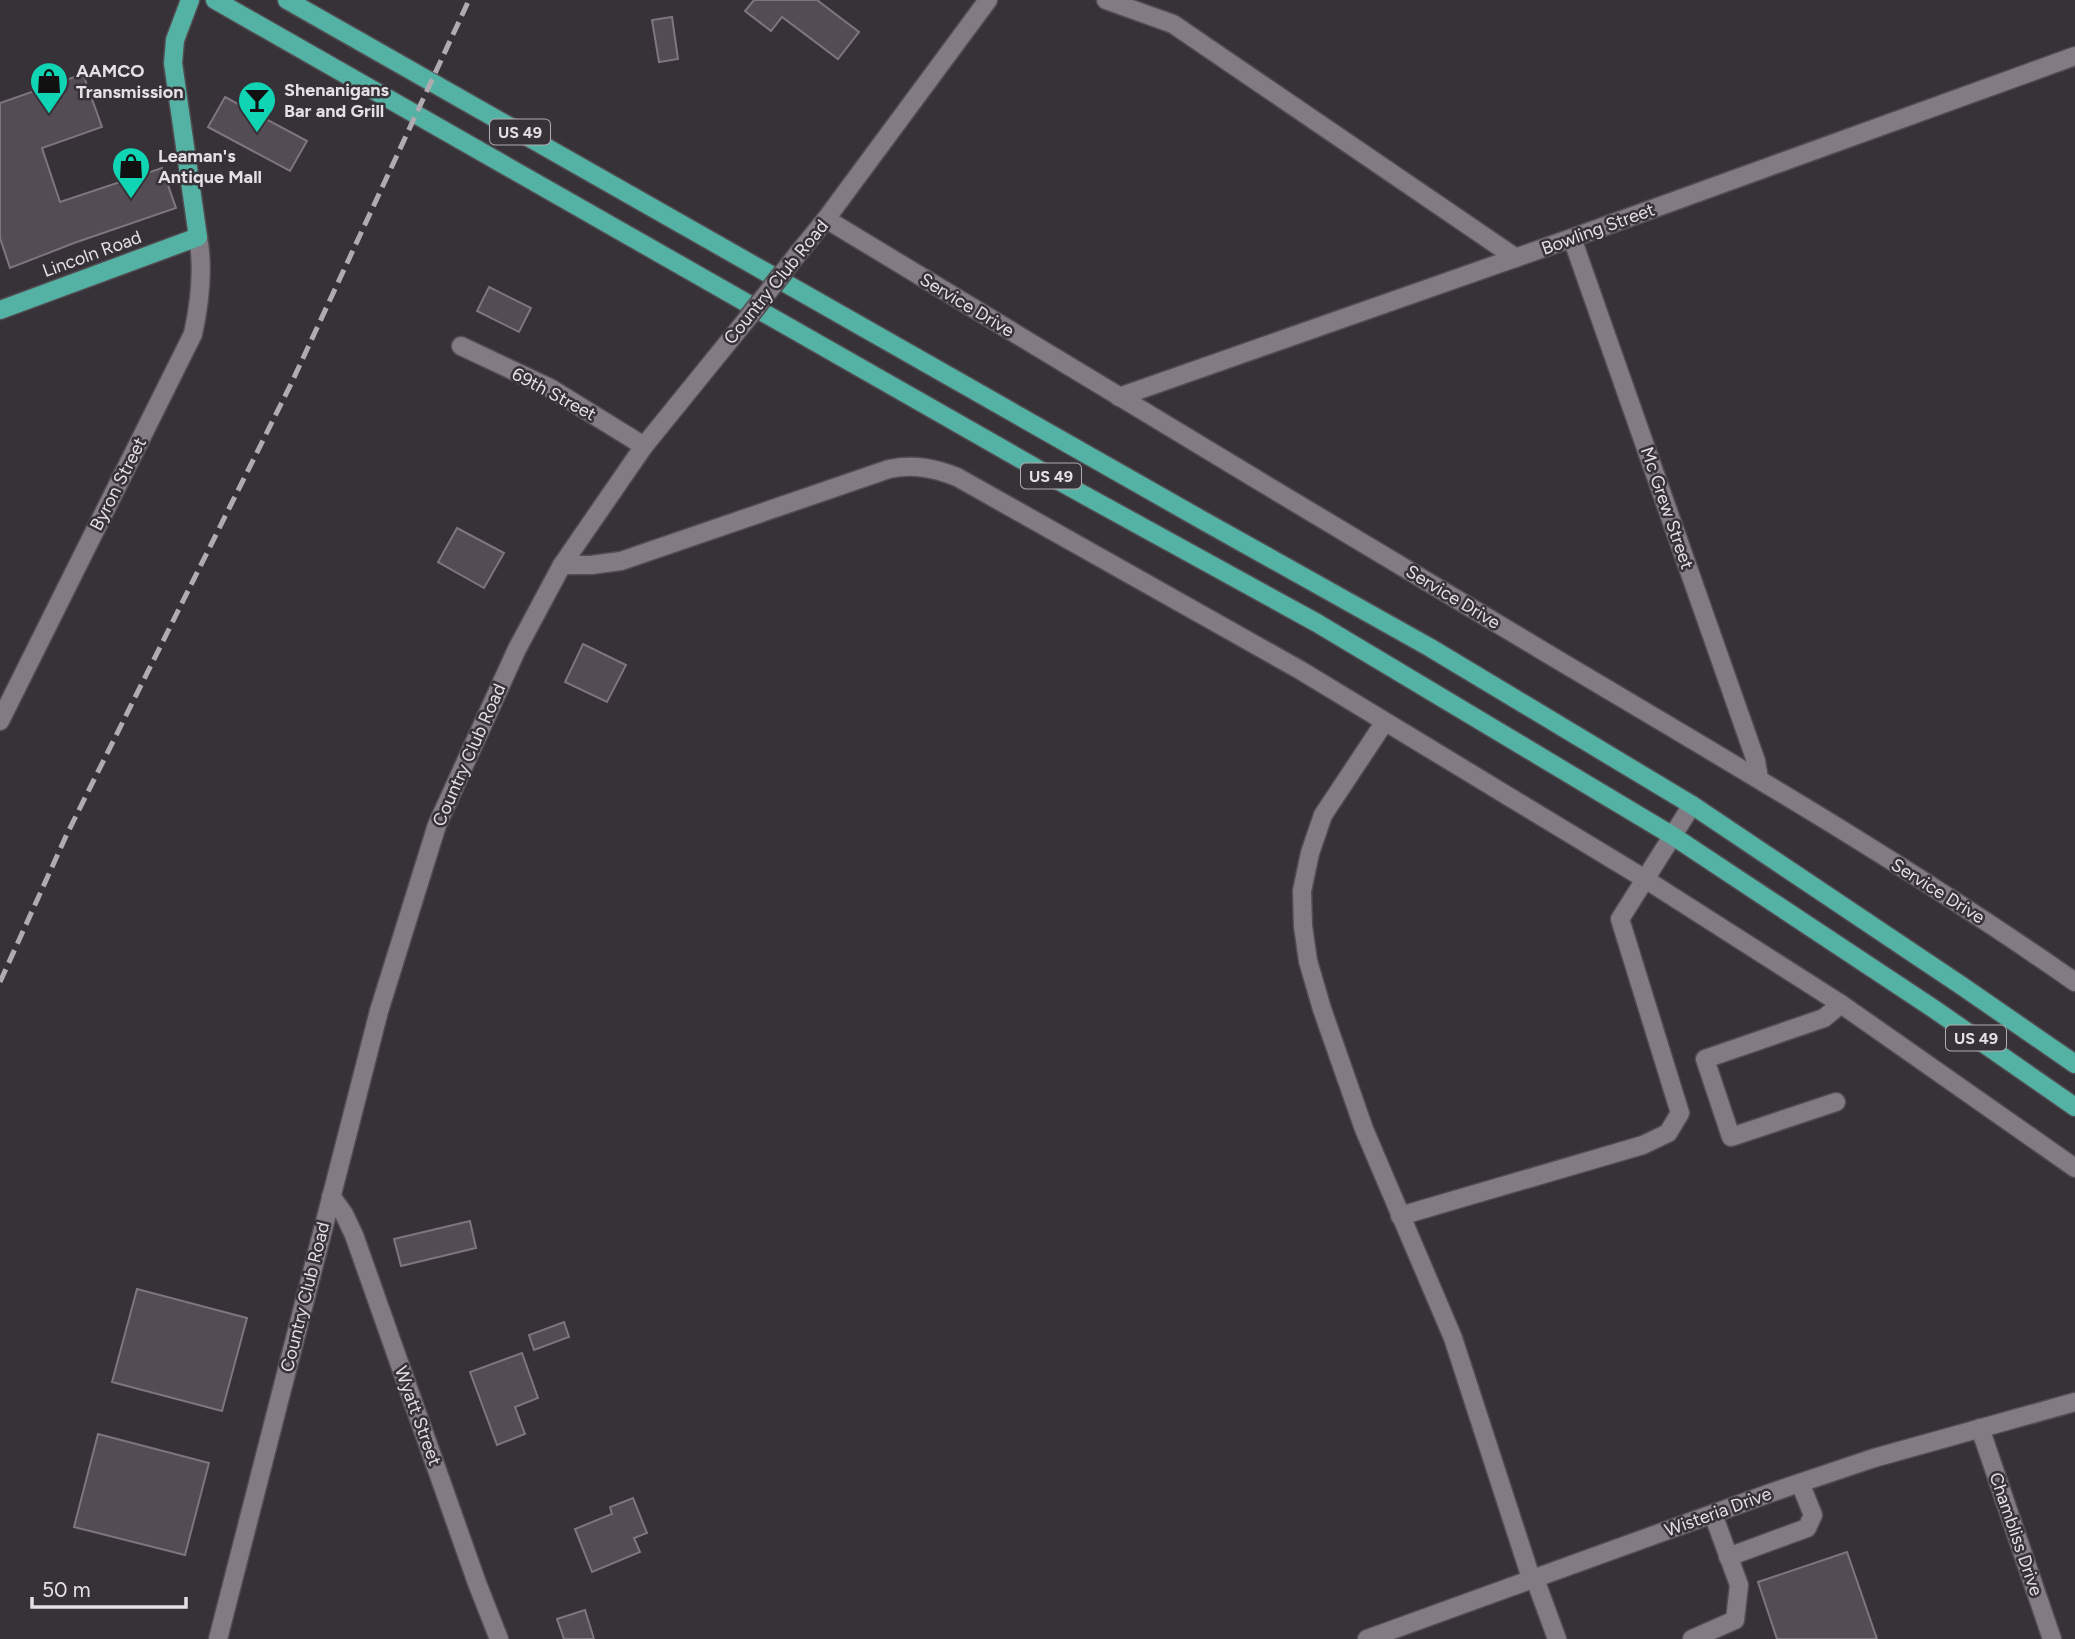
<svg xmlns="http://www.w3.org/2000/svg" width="2075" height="1639" font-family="Figtree,sans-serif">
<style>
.building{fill:#534c54;stroke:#7d767f;stroke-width:2}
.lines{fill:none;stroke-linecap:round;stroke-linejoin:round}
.minor-casing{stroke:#514d52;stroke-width:21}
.major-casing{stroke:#514d52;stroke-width:21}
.minor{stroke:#827b84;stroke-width:18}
.major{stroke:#53b2a3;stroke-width:18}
.rail{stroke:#afabb0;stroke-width:5;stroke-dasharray:14 7;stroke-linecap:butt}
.minor-bridge-casing{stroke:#514d52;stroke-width:21;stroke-linecap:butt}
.minor-bridge{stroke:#827b84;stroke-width:18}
.labels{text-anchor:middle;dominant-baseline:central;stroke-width:5;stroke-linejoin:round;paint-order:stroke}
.shield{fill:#373138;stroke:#b0acb1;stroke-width:2}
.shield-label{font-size:16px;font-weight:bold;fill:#e4e0e5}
.poi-label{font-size:18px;font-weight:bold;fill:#e4e0e5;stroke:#373138;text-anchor:start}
.street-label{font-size:18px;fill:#e4e0e5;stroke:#373138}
</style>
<rect width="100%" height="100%" fill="#373138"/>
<g class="building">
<polygon points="754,0 817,0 859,32 838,59 782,17 771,31 745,11"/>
<polygon points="672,17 678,59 659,62 652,20"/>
<polygon points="83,74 102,127 42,148 60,202 162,168 176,208 74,243 10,268 0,238 0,103"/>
<polygon points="225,97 307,141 290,171 208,127"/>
<polygon points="489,287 531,308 519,332 477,311"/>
<polygon points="457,528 504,553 484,588 438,562"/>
<polygon points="583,644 626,665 607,702 565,682"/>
<polygon points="470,1221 476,1248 401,1266 394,1239"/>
<polygon points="137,1289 247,1318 222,1411 112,1382"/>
<polygon points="564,1322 569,1337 534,1350 529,1335"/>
<polygon points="522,1353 538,1398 515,1407 525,1434 497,1445 470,1372"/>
<polygon points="98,1434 209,1463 185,1555 74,1527"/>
<polygon points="633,1498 647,1533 634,1538 640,1552 592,1572 575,1529 612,1514 610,1507"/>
<polygon points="1847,1552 1877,1639 1777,1639 1758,1582"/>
<polygon points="585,1610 594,1639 564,1639 557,1619"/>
</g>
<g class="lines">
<defs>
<g id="minor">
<polyline points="1106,0 1173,24 1516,258"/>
<path d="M826,219C1063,363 1300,506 1538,648C1719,756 1902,861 2075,982"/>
<polyline points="1572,238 1756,761 1759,779"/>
<polyline points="796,256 826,219 988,0"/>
<polyline points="461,346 550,388 644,446"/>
<polyline points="1119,397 1572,238 2075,56"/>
<path d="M562,565H591L621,561L889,469C914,464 934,468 957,477L1300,670L1645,879L1841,1004L2075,1168"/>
<path d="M0,721L193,334C200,302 204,270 198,237"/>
<polyline points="1384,723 1323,815 1310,853 1302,891 1303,926 1308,961 1322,1009 1364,1129 1453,1338 1532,1581"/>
<polyline points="1836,1102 1731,1137 1705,1059 1824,1018 1841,1004"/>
<polyline points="331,1196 344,1214 354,1235 477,1583 499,1639"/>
<polyline points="1400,1216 1643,1145 1668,1133 1680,1113 1620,919 1692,805"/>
<polyline points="1980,1428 2052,1639"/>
<polyline points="1728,1557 1807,1528 1813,1515 1800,1483"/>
<polyline points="1535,1579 1557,1639"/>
<polyline points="218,1639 379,1011 437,825 517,649 562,565 644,446 747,319"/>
<polyline points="1367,1639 1773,1492 1874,1458 2075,1402"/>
<polyline points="1692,1639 1735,1620 1739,1585 1713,1514"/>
</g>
<g id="major">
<polyline points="215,0 1066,485 1317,623 1673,836 1934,1009 2075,1107"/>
<polyline points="287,0 1202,520 1429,647 1692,805 1962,986 2075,1064"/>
<polyline points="0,310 198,237 173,63 175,40 190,0"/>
</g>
</defs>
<use href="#minor" class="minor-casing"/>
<use href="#major" class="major-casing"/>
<use href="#minor" class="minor"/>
<use href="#major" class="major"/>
<polyline class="rail" points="0,982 67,834 291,384 469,0"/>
<defs>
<polyline id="minor-bridge" points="747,319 796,256"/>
</defs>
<use href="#minor-bridge" class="minor-bridge-casing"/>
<use href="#minor-bridge" class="minor-bridge"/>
</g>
<defs>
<symbol id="shop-pin" viewBox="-11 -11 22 30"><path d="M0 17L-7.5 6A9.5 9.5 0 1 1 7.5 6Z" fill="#0fd5b4" stroke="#373138"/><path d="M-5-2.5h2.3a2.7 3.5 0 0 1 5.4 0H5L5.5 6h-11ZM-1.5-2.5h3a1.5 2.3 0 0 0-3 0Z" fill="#111"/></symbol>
<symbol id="bar-pin" viewBox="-11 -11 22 30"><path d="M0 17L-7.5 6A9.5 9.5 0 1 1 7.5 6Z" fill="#0fd5b4" stroke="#373138"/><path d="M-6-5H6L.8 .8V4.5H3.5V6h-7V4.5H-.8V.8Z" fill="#111"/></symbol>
</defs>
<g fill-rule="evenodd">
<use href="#shop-pin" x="27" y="59" width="44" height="60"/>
<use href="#bar-pin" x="235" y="78" width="44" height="60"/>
<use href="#shop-pin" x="109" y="144" width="44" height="60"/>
</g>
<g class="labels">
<g class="shield">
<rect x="490" y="119.5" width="60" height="25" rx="5"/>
<rect x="1021" y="463.5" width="60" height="25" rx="5"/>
<rect x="1946" y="1025.5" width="60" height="25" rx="5"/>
</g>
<g class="shield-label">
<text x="520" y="132">US 49</text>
<text x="1051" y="476">US 49</text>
<text x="1976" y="1038">US 49</text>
</g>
<g class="poi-label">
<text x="76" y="71">AAMCO<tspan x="76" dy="21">Transmission</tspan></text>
<text x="284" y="90">Shenanigans<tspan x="284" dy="21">Bar and Grill</tspan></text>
<text x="158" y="156">Leaman's<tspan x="158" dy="21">Antique Mall</tspan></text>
</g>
<g class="street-label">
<text transform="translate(1598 229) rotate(-20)">Bowling Street</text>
<text transform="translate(92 254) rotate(-20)">Lincoln Road</text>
<text transform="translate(776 282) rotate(-51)">Country Club Road</text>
<text transform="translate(967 305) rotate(31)">Service Drive</text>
<text transform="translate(554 394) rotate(28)">69th Street</text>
<text transform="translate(118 484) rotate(-63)">Byron Street</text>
<text transform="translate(1667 508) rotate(71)">Mc Grew Street</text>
<text transform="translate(1453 597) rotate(31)">Service Drive</text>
<text transform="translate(469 755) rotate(-66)">Country Club Road</text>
<text transform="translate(1938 891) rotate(32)">Service Drive</text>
<text transform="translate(305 1297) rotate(-76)">Country Club Road</text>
<text transform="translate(418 1416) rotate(70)">Wyatt Street</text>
<text transform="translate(1718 1512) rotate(-20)">Wisteria Drive</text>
<text transform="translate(2016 1534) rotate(71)">Chambliss Drive</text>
</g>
</g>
<path d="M32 1597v10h154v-10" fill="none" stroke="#e4e0e5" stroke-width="3.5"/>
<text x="42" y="1597" font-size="21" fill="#e4e0e5" stroke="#373138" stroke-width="5" paint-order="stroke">50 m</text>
</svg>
